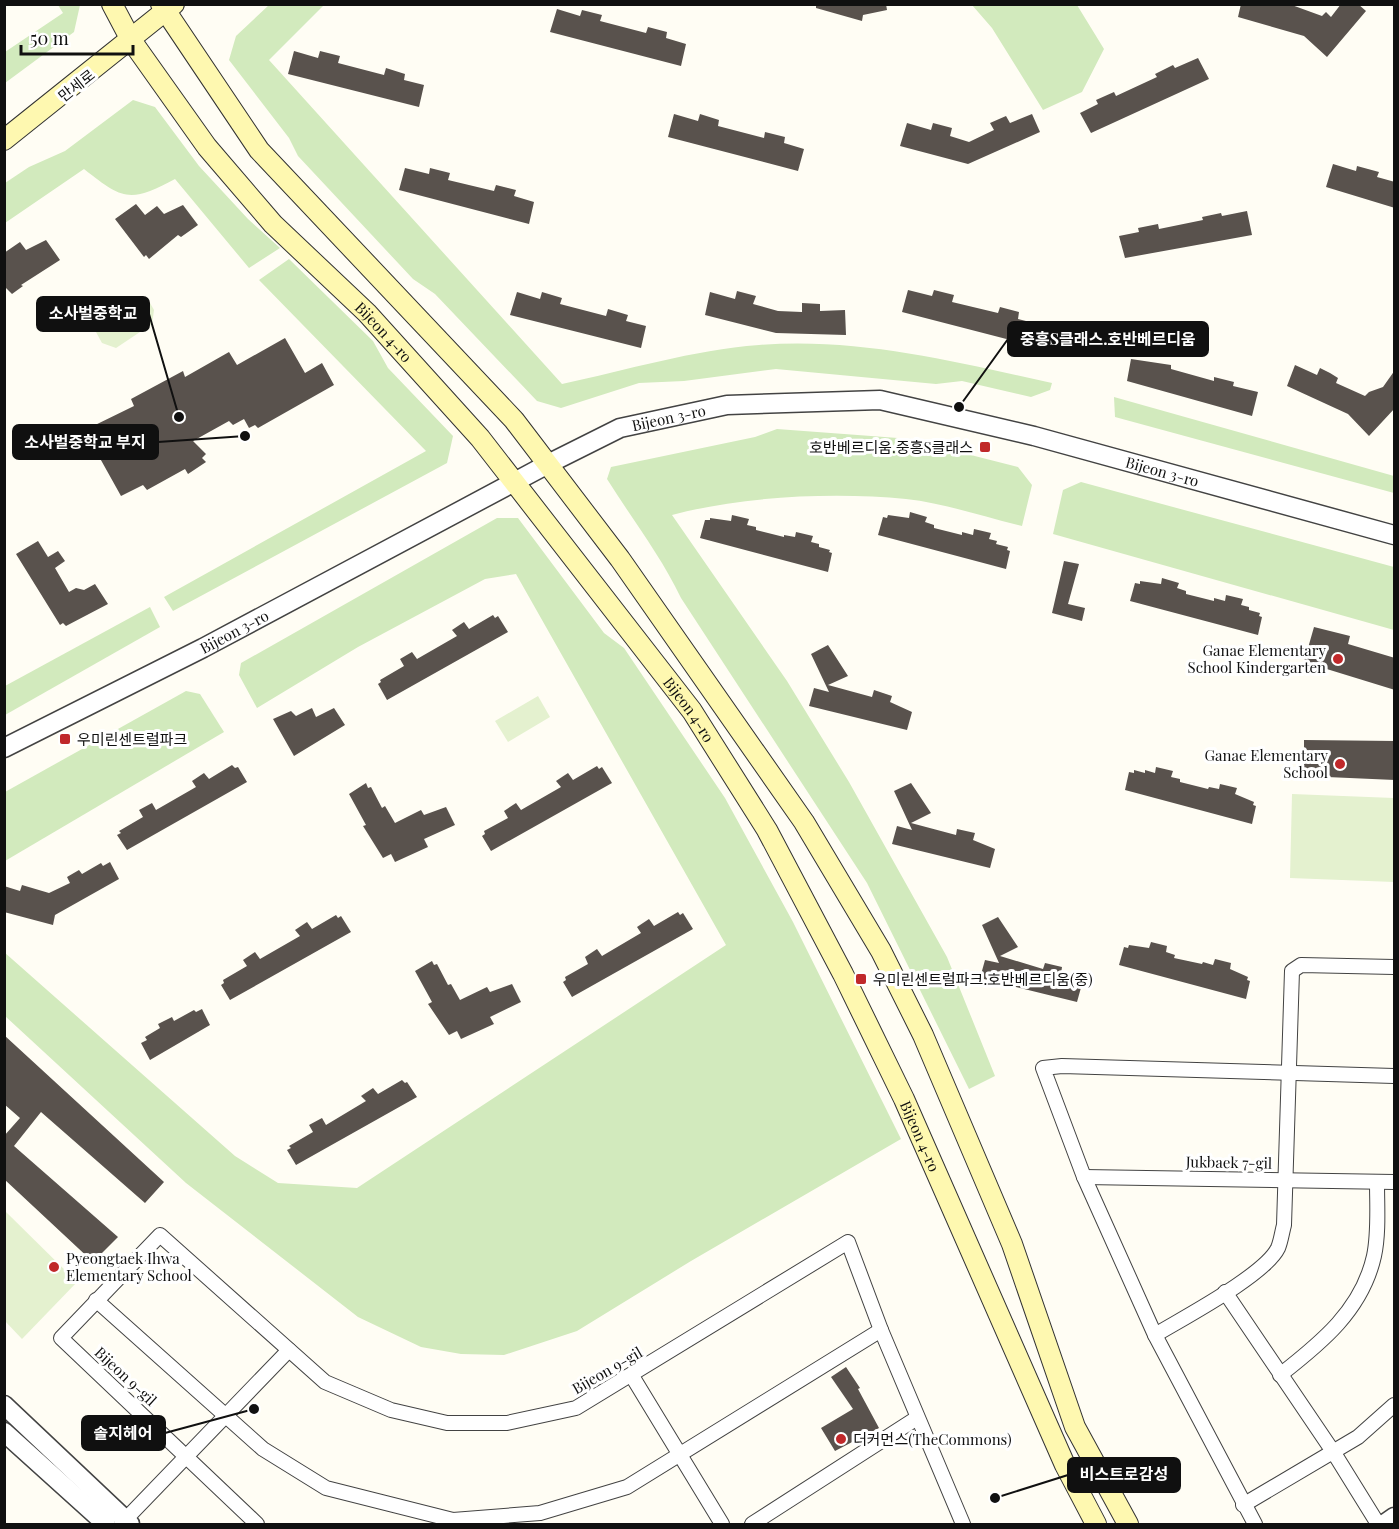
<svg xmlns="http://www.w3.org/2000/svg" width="1399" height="1529" font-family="'Playfair Display','Noto Sans KR',serif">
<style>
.green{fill:#d2eabd}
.pitch{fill:#e4f1cf}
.building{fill:#59524d}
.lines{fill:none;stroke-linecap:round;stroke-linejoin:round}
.minor-casing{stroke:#434343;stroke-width:16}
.tertiary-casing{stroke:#434343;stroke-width:21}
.secondary-casing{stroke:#323232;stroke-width:22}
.minor{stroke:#fff;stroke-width:14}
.tertiary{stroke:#fff;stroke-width:18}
.secondary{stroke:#fef8b0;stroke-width:20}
.poi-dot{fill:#c0282a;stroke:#fff;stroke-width:2}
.labels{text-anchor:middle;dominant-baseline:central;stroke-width:6;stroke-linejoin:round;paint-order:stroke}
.street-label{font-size:15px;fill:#101010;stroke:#fff}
.poi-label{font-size:15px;fill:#101010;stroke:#fff;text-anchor:start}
.leader{fill:none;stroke:#101010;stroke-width:2}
.callout-dot{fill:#101010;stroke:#fff;stroke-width:2}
.callout{fill:#101010;stroke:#101010;stroke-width:2}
.callout-label{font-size:16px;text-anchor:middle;font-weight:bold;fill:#fff}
</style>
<rect width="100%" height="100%" fill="#fffdf4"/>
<g class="green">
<polygon points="58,5 80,5 74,32 5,83 5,52 63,13"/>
<path d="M269,5H324L269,60L562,384C627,370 693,350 759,345C858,337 957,362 1052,383L1050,390L1031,397L962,381L936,384L776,369L684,381L639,383L561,408L537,401L435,294L413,279L298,156L289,138L229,60L236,36Z"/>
<polygon points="972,5 1077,5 1104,49 1082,92 1043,110 992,28"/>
<path d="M133,100L155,107L199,166L248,219L280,248L249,268L175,179C130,203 123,200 84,169L5,223V183L29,167L65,151Z"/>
<polygon points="289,259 373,341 388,368 453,436 447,463 173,611 164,597 426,451 259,280"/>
<polygon points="1114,397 1394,476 1394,493 1115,417"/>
<path d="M777,429L938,441L959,452L1018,467L1032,485L1022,526C984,517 944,503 906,499C834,492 742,496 672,515L787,681L849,782L947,957L995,1076L969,1089L867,883L681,598C661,556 632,519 607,479L611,467L755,437Z"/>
<polygon points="1081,482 1394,567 1394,630 1053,534 1063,490"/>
<polygon points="497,518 518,518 604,633 624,648 725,798 793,922 901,1139 691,1261 577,1331 504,1355 461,1354 421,1347 358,1317 186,1183 5,1016 4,952 235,1156 278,1183 357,1188 726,945 516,574 485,579 358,647 257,708 239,675 241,663"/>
<polygon points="150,607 160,627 5,715 5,686"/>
<polygon points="186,691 200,694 224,732 5,861 5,792"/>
</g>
<g class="pitch">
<path d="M140,298L150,303L154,310L152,324L116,348L102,343L96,332C101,317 126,301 140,298Z"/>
<polygon points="538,696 550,717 508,742 495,721"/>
<polygon points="1292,794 1394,798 1394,882 1290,878"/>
<polygon points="5,1211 77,1282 22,1339 5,1321"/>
</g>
<g class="building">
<polygon points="816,4 886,4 887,10 863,15 862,21 816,8"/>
<polygon points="1241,4 1289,4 1322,16 1326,12 1331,17 1341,4 1358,4 1366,11 1327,57 1304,36 1238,17"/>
<polygon points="557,9 580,16 582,10 602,15 600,21 646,33 648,27 667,32 666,38 686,44 681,66 550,32"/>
<polygon points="294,51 318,58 320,51 340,56 338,63 384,75 386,68 405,74 404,80 424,85 419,107 288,74"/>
<polygon points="1198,58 1209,79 1091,133 1080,113 1098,104 1096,100 1114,92 1116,96 1157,77 1155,74 1173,65 1175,68"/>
<polygon points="674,114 698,121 700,114 719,120 718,126 764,138 765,132 785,137 784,143 804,149 798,171 668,137"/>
<polygon points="1032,114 1040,132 968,164 900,146 907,123 931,130 933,123 952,128 950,136 969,142 994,130 990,123 1006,116 1010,123"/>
<polygon points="1333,164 1356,171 1357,166 1379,172 1377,177 1395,182 1395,208 1326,187"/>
<polygon points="405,168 429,174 430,168 450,173 448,180 494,191 496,185 516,190 514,196 534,202 529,224 399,190"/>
<polygon points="136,204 145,215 157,206 164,214 183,205 198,225 181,237 178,235 149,259 146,255 144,257 115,219"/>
<polygon points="1247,211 1252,235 1125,258 1119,236 1139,232 1138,228 1158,224 1159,229 1203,220 1202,217 1221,213 1222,216"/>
<polygon points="46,240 60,260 21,285 23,286 12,294 4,286 4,253 20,242 26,250"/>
<polygon points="908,290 932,296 934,290 954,295 952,302 998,313 1000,307 1019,312 1018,319 1038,324 1033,346 902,312"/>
<polygon points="737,291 756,296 753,304 778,311 802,312 802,303 820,304 820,311 845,310 846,335 776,333 705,315 710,292 735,299"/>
<polygon points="517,292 540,299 542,292 562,298 560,304 606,316 608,309 628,315 626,321 646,326 641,348 510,315"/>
<polygon points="285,338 305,373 322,363 334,385 258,428 255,425 249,428 244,419 233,425 229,421 193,441 206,454 202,458 206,462 188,474 185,469 147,490 143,485 121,496 92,444 96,442 89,428 134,406 131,399 183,371 185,377 229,352 237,365"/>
<polygon points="1131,359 1171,365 1171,369 1214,381 1214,377 1234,382 1233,386 1258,392 1252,416 1127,381"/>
<polygon points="1295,365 1317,375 1320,368 1330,373 1338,378 1336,383 1365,396 1369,392 1383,387 1395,370 1395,408 1369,436 1348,414 1287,386"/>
<polygon points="910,512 927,517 925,522 934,525 934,528 962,535 962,532 973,535 974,529 991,533 989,539 997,541 996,544 1008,547 1007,550 1010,551 1006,569 878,535 883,517 887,518 888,515 909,518"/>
<polygon points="732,515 749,519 747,525 756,527 756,530 784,537 784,535 795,537 796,532 813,536 811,542 819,544 819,547 830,550 829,552 832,553 828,572 700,538 705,520 710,520 710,518 731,521"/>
<polygon points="38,541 48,557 58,551 65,561 55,568 69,592 76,588 84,590 95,584 108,604 66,626 63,623 60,625 16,554"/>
<polygon points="1064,561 1079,564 1068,604 1085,608 1082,621 1052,613"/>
<polygon points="1162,578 1179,583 1177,588 1186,591 1186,594 1214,601 1214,598 1225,601 1226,595 1243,599 1241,605 1249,607 1249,610 1260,613 1259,616 1262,617 1258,635 1130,601 1135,583 1140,584 1140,581 1161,584"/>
<polygon points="493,615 495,618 498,616 508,632 387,700 378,684 381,682 380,680 404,666 400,659 412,652 417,659 457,636 452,630 464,622 469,629"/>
<polygon points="1314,627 1350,636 1348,644 1395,658 1395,690 1304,662"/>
<polygon points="828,645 848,676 828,685 872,697 874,690 892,696 890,702 912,712 907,730 809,706 814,688 829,692 811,654"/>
<polygon points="312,708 316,717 334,708 345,725 294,756 273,719 291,711 296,716"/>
<polygon points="1304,740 1395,741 1395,780 1304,776"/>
<polygon points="232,765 235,768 238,767 247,782 127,850 117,835 121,833 119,831 143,817 139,810 152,803 156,810 196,787 192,781 204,773 209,779"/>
<polygon points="597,766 599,769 602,767 612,783 491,851 482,836 485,834 484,831 508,818 504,811 516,803 521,810 561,787 556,781 568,773 573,780"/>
<polygon points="1156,767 1173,771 1171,777 1180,779 1180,782 1208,789 1209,787 1219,789 1220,784 1237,788 1235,794 1254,802 1253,805 1256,806 1252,824 1125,790 1129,772 1134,773 1134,770 1145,773 1145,770 1155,773"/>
<polygon points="366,783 368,788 371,787 382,808 385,806 395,823 421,810 424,815 446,807 455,825 424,839 428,847 395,862 391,854 383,858 363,826 366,825 349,794"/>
<polygon points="911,783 931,813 911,823 956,835 957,829 975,833 973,840 995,849 990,868 892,844 897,826 912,830 894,791"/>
<polygon points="110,862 119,879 55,915 53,925 4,912 4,886 20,891 22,885 49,893 70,883 67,877 79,870 82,874 101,863 103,866"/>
<polygon points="678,912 680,915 683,913 693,929 572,997 563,982 566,980 565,977 588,964 585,957 597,949 602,956 641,933 637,927 649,919 654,926"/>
<polygon points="336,915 338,918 341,916 351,932 230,1000 221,985 224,983 223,980 247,966 243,960 255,952 260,959 300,936 295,930 307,922 312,929"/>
<polygon points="998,917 1018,947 1000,956 1043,969 1045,963 1062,967 1061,974 1082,984 1077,1002 980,978 985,960 999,963 982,925"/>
<polygon points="1151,942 1167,946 1166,952 1175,955 1174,958 1202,964 1203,962 1213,965 1215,959 1231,963 1230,969 1248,977 1247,980 1250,981 1246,999 1119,965 1124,947 1128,948 1129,945 1149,948"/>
<polygon points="432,961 434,965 437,964 448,985 451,984 460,1000 487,987 490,992 512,984 521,1002 490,1017 494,1024 461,1039 457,1031 449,1035 428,1004 432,1002 415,971"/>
<polygon points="202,1009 210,1025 150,1060 141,1043 147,1040 145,1037 160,1028 158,1024 172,1017 174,1021 194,1010 196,1012"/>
<polygon points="4,1035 164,1182 145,1203 41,1112 14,1146 118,1237 93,1262 4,1179 4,1136 20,1118 4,1104"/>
<polygon points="402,1080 405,1083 407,1082 417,1097 296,1165 287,1150 291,1148 289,1146 313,1132 309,1125 322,1118 326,1125 366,1101 361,1096 373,1088 378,1094"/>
<polygon points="846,1367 860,1388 858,1389 879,1428 835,1451 821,1428 853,1409 831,1377"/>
</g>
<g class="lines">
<defs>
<g id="minor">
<polyline points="1084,1177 1394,1182"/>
<polyline points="1225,1292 1334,1453 1378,1524"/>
<polyline points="96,1300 263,1449 326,1488 453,1520 540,1513 627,1487 881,1330"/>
<path d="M1155,1335C1183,1318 1265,1275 1278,1248C1281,1241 1282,1232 1284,1225L1292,971L1301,965L1394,967"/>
<path d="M1280,1375C1321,1343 1362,1310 1374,1256C1379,1233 1377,1206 1377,1182"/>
<polyline points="632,1376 722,1524"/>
<polyline points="1243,1505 1358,1437 1394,1405"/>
<polyline points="121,1524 289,1350"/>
<polyline points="257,1524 61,1338 160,1235 325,1382 391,1410 447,1423 507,1423 576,1408 848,1242 881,1330 963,1524"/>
<polyline points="752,1524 917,1418"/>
<polyline points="1255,1524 1155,1335 1084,1177 1043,1068 1062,1066 1394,1076"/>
</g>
<g id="tertiary">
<path id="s1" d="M4,748L203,648L548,464L620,428L727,405L880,400L1034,436L1394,535"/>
<polyline points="4,1405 130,1524"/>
<polyline points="4,1432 106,1524"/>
<polyline points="1384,1524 1394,1517"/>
</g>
<g id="secondary">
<path id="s2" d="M112,4L131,40L207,147L273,224L367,313L480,438L692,711L767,830L843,974L904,1099L1065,1465L1096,1524"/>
<polyline points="161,4 259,150 514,420 620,559 804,822 881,951 923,1035 1012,1244 1075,1427 1128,1524"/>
<polyline points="4,140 174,4"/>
</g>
</defs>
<use href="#minor" class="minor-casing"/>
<use href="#tertiary" class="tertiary-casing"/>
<use href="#secondary" class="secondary-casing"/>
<use href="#minor" class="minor"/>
<use href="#tertiary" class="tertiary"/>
<use href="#secondary" class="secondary"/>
</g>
<g class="poi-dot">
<rect x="979" y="441" width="12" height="12" rx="3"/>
<circle cx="1338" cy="659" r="6"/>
<rect x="59" y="733" width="12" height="12" rx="3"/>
<circle cx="1340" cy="764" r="6"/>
<rect x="855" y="973" width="12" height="12" rx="3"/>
<circle cx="54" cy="1267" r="6"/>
<circle cx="841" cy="1439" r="6"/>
</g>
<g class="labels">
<g class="street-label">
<text transform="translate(76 85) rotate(-38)">만세로</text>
<text stroke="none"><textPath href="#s2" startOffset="428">Bijeon 4-ro</textPath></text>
<text stroke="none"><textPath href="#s1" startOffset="744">Bijeon 3-ro</textPath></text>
<text stroke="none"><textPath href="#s1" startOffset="1248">Bijeon 3-ro</textPath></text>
<text stroke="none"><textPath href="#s1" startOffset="258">Bijeon 3-ro</textPath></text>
<text stroke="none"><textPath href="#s2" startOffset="914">Bijeon 4-ro</textPath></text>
<text stroke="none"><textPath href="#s2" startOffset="1400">Bijeon 4-ro</textPath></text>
<text transform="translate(1229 1162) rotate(1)">Jukbaek 7-gil</text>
<text transform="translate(607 1370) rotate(-30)">Bijeon 9-gil</text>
<text transform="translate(126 1376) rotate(43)">Bijeon 9-gil</text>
</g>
<g class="poi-label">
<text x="973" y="447" text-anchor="end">호반베르디움.중흥S클래스</text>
<text x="1326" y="650" text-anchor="end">Ganae Elementary<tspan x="1326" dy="17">School Kindergarten</tspan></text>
<text x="77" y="739">우미린센트럴파크</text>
<text x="1328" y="755" text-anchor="end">Ganae Elementary<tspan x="1328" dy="17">School</tspan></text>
<text x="873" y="979">우미린센트럴파크.호반베르디움(중)</text>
<text x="66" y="1258">Pyeongtaek Ihwa<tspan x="66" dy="17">Elementary School</tspan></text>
<text x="853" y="1439">더커먼스(TheCommons)</text>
</g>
</g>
<path class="leader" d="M179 417L149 314M959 407L1008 339M245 436L158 442M254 1409L165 1433M995 1498L1068 1475"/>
<g class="callout-dot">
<circle cx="179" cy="417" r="6"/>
<circle cx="959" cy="407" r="6"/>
<circle cx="245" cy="436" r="6"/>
<circle cx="254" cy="1409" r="6"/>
<circle cx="995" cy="1498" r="6"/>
</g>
<g class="callout">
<rect x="37" y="297" width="112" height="34" rx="6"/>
<rect x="1008" y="322" width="200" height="34" rx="6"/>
<rect x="13" y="425" width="145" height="34" rx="6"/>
<rect x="82" y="1416" width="83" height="34" rx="6"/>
<rect x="1068" y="1458" width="112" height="34" rx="6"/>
</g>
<g class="callout-label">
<text x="93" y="319">소사벌중학교</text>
<text x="1108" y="345">중흥S클래스.호반베르디움</text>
<text x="85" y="448">소사벌중학교 부지</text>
<text x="123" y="1439">솔지헤어</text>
<text x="1124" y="1480">비스트로감성</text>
</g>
<rect width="1399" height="1529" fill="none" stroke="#101010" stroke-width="12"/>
<path d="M21 45v9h112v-9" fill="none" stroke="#101010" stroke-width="3"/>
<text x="30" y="45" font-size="18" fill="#101010" stroke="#ffffff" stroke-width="4.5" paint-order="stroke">50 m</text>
</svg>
